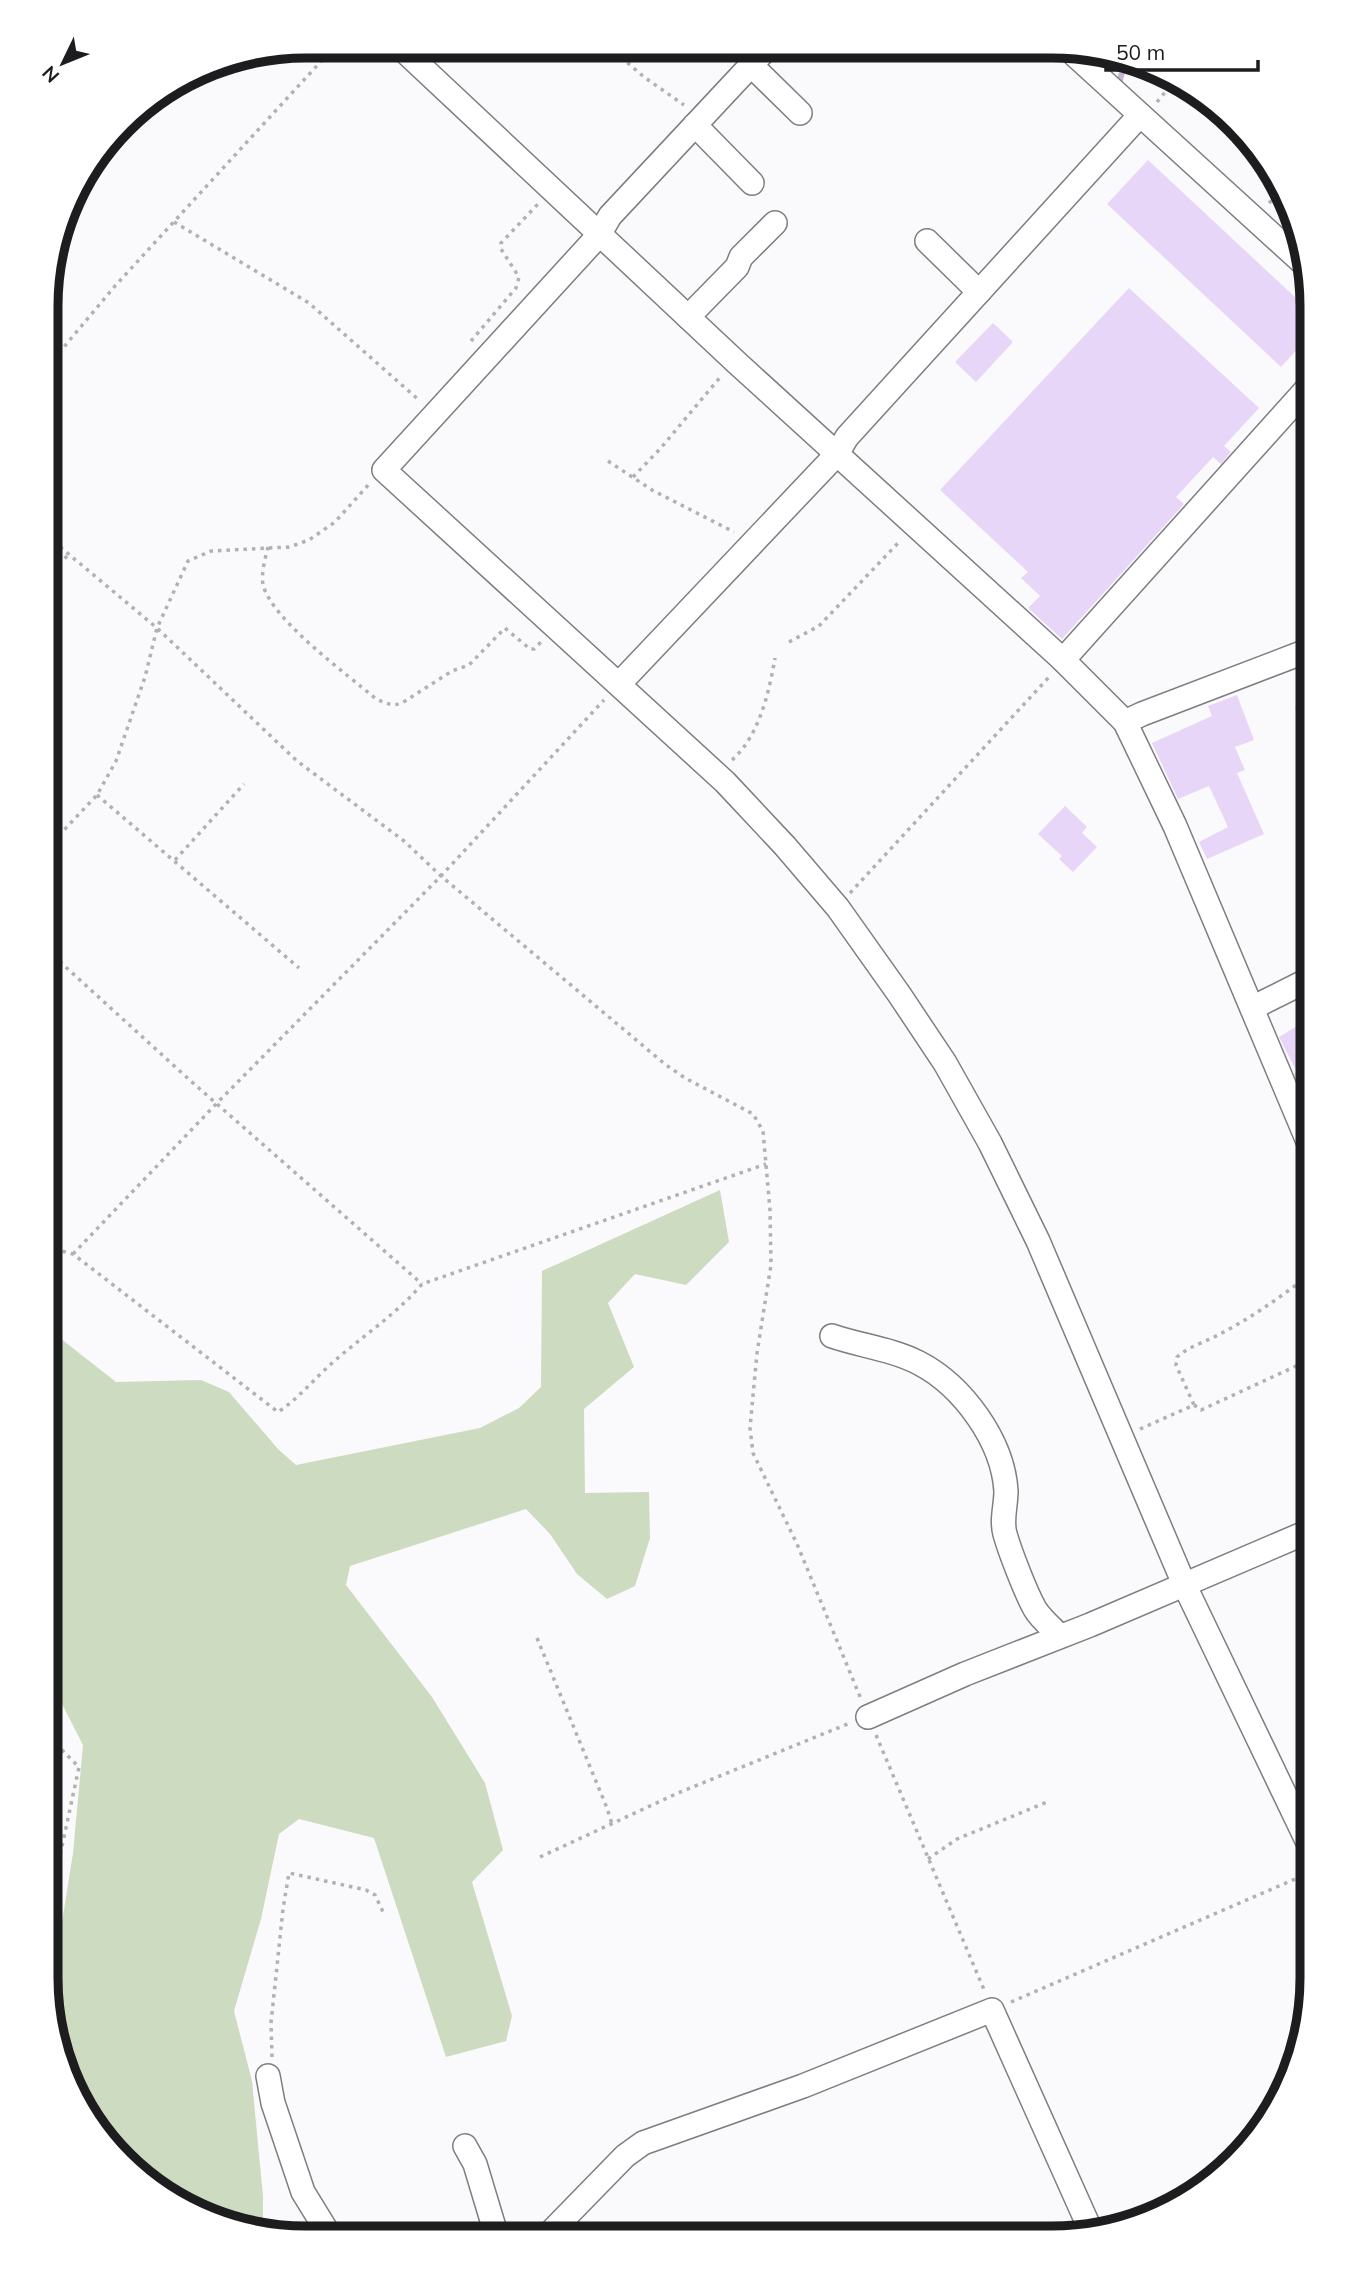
<svg xmlns="http://www.w3.org/2000/svg" width="1358" height="2284" font-family="Mulish,sans-serif">
<style>
.green{fill:#cddcc1}
.lines{fill:none;stroke-linecap:round;stroke-linejoin:round}
.stream{stroke:#c7b5d7;stroke-width:6}
.building{fill:#e8d6f8}
.minor-casing{stroke:#7e7d80;stroke-width:26}
.path{stroke:#b1b0b3;stroke-width:3.5;stroke-dasharray:3.5 5;stroke-linecap:butt}
.minor{stroke:#fff;stroke-width:23}
.rim{fill:none;stroke:#1d1c1e;stroke-width:9}
</style>
<rect width="100%" height="100%" fill="#faf9fc"/>
<polygon class="green" points="720,1190 729,1242 686,1285 635,1274 608,1303 634,1367 584,1409 585,1493 649,1492 650,1538 635,1586 607,1599 577,1574 550,1534 526,1509 350,1566 346,1585 432,1697 485,1783 503,1850 472,1882 512,2016 506,2041 446,2057 374,1838 299,1819 279,1834 261,1919 234,2011 252,2081 263,2196 263,2234 207,2219 148,2185 99,2136 65,2077 50,1998 73,1853 83,1745 59,1698 46,1693 46,1327 116,1382 201,1380 229,1392 278,1449 296,1465 480,1428 519,1408 541,1387 542,1271"/>
<g class="lines">
<polyline class="stream" points="1119,83 1126,59"/>
</g>
<g class="building">
<polygon points="1148,160 1312,313 1312,333 1281,367 1107,204"/>
<polygon points="1129,288 1259,408 1224,446 1231,452 1221,464 1213,457 1176,497 1184,504 1062,639 1028,608 1040,596 1021,578 1028,572 940,490"/>
<polygon points="993,323 1013,342 976,382 955,362"/>
<polygon points="1237,695 1254,740 1235,747 1245,770 1237,773 1264,834 1207,859 1199,842 1228,827 1209,786 1178,799 1152,743 1212,716 1208,706"/>
<polygon points="1312,703 1312,721 1298,723 1295,706"/>
<polygon points="1065,806 1087,827 1082,833 1097,847 1073,872 1059,859 1062,856 1038,834"/>
<polygon points="1312,1017 1312,1115 1294,1073 1297,1072 1279,1037"/>
</g>
<g class="lines">
<defs>
<g id="minor">
<polyline points="399,46 736,362 1063,660 1125,722 1175,826 1312,1151"/>
<polyline points="768,47 610,216 599,235 384,470 725,782 785,846 838,908 899,994 945,1063 990,1143 1038,1241 1184,1584 1312,1851"/>
<polyline points="1067,48 1304,264"/>
<polyline points="751,65 800,113"/>
<polyline points="695,125 752,183"/>
<polyline points="927,241 979,292"/>
<polyline points="688,317 737,267 741,257 775,223"/>
<polyline points="1063,660 1312,383"/>
<polyline points="620,683 837,454 847,437 1140,115"/>
<polyline points="1125,722 1142,714 1312,649"/>
<polyline points="1252,1008 1312,978"/>
<path d="M832,1336C861,1346 892,1349 919,1363C963,1386 1003,1441 1006,1491C1006,1506 1001,1520 1005,1534C1010,1552 1026,1593 1035,1609C1041,1619 1052,1628 1060,1636"/>
<polyline points="868,1717 965,1674 1090,1625 1312,1530"/>
<polyline points="268,2076 273,2103 303,2192 330,2236"/>
<polyline points="465,2146 475,2164 497,2237"/>
<polyline points="546,2237 625,2156 643,2143 803,2086 992,2010 1091,2231"/>
</g>
</defs>
<use href="#minor" class="minor-casing"/>
<g class="path">
<polyline points="608,46 644,77 684,105"/>
<polyline points="1157,102 1176,79"/>
<polyline points="1269,203 1283,189"/>
<polyline points="174,222 309,303 420,401"/>
<polyline points="471,341 516,288 519,277 501,249 501,243 538,204"/>
<polyline points="48,366 115,286 335,46"/>
<polyline points="608,461 652,490 734,532"/>
<polyline points="633,477 660,449 722,375"/>
<polyline points="47,536 157,628 297,761 404,841 441,876 666,1065 685,1078 753,1114 763,1131 770,1210 771,1265 757,1353 750,1428 753,1453 797,1544 861,1699"/>
<path d="M268,547C265,559 261,573 263,585C273,621 347,674 376,699C386,703 392,707 402,703L452,671L469,665L505,628L530,649H534L541,642"/>
<polyline points="47,577 69,554"/>
<polyline points="789,642 819,626 900,541"/>
<path d="M732,760C759,736 769,693 775,658"/>
<polyline points="97,795 299,968"/>
<polyline points="47,848 97,795 116,761 145,677 157,628 188,561 211,551 289,547 309,540 335,522 370,483"/>
<polyline points="175,860 244,784"/>
<polyline points="850,893 1049,677"/>
<polyline points="47,950 193,1083 422,1284"/>
<path d="M46,1247L73,1254L278,1412C298,1399 313,1380 331,1364C361,1337 396,1315 422,1284L766,1164"/>
<polyline points="73,1254 217,1103 441,876 604,700"/>
<polyline points="1194,1405 1201,1410 1307,1361"/>
<path d="M1140,1429L1194,1405L1176,1365L1177,1357C1189,1346 1206,1342 1220,1334C1253,1317 1283,1295 1312,1273"/>
<polyline points="537,1638 607,1808 612,1824"/>
<polyline points="876,1735 985,1992"/>
<polyline points="540,1857 678,1793 850,1723"/>
<polyline points="928,1859 957,1839 1047,1802"/>
<polyline points="46,1921 79,1767 59,1747 51,1711 46,1709"/>
<polyline points="1011,2002 1309,1873"/>
<polyline points="272,2057 271,2023 283,1909 289,1873 366,1890 375,1895 384,1914"/>
</g>
<use href="#minor" class="minor"/>
</g>
<path d="M0 0H1358V2284H0ZM306 58H1052A248 248 0 0 1 1300 306V1978A248 248 0 0 1 1052 2226H306A248 248 0 0 1 58 1978V306A248 248 0 0 1 306 58Z" fill="#fff" fill-rule="evenodd"/>
<path class="rim" d="M306 58H1052A248 248 0 0 1 1300 306V1978A248 248 0 0 1 1052 2226H306A248 248 0 0 1 58 1978V306A248 248 0 0 1 306 58Z"/>
<g transform="translate(63 63) rotate(227)" stroke="#ffffff" stroke-width="5" paint-order="stroke">
<path d="M0-5L12 26L0 18L-12 26Z" fill="#1d1c1e"/>
<text y="-10" font-size="19" font-weight="bold" text-anchor="middle" fill="#1d1c1e">N</text>
</g>
<path d="M1106 60v10h152v-10" fill="none" stroke="#1d1c1e" stroke-width="3.5"/>
<text x="1116" y="60" font-size="21" fill="#1d1c1e" stroke="#ffffff" stroke-width="5" paint-order="stroke">50 m</text>
</svg>
